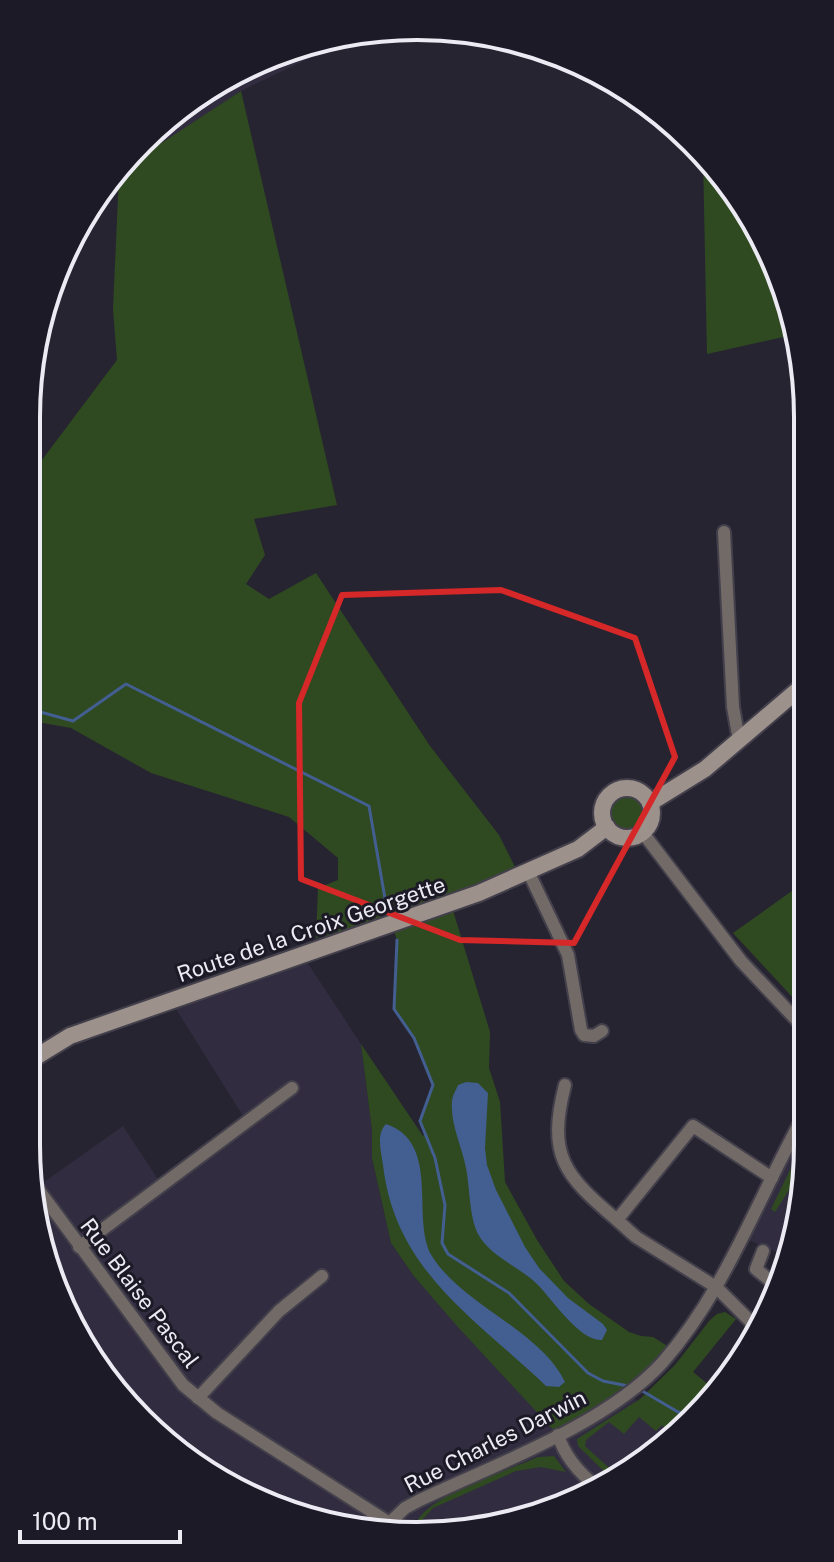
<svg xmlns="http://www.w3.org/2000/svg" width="834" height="1562" font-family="'Public Sans',sans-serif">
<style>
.built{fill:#312c3f}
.green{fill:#2f4a20}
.water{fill:#435e90}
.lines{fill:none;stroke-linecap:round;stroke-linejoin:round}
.stream{stroke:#435e90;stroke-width:3}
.street-casing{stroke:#43404c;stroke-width:16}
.secondary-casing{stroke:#43404c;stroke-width:20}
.street{stroke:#726a67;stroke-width:12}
.secondary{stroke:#9d918c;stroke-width:16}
.rail-casing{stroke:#9f9ca7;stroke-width:6}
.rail{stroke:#1d1a27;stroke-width:3;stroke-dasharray:9;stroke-linecap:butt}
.marked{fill:none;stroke:#d62828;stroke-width:6;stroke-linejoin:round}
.labels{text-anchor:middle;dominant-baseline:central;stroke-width:6;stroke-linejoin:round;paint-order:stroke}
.street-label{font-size:22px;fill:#eceaf3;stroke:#1d1a27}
.rim{fill:none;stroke:#eceaf3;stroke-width:4}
</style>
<rect width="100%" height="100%" fill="#272431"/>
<g class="built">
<polygon points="353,37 241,91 125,169 179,107 315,39"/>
<polygon points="303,956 361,1044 372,1130 372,1158 391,1243 413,1275 558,1435 629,1392 637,1401 684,1427 675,1439 567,1506 443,1535 316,1523 200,1470 107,1383 47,1271 32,1181 37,1187 123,1126 161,1184 246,1121 171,1001"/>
<polygon points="807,1111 807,1170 795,1247 790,1258 742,1237"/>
</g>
<g class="green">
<polygon points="241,91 337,505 254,519 265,555 246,584 269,599 316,573 430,746 499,835 519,875 451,904 490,1032 489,1068 500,1102 505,1182 537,1240 564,1281 589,1304 629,1332 641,1336 653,1337 672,1349 662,1363 558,1435 457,1326 413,1275 391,1243 372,1158 372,1130 361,1044 423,1136 425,1134 420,1121 433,1085 414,1038 394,1009 397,940 392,925 365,927 316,938 318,888 338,880 338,858 289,817 151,773 71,728 26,720 27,480 117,360 113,309 119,175 154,148"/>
<polygon points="703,155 742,199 787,291 797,334 707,354"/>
<circle cx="627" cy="813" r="19"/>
<polygon points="806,881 807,1013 733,933"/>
<polygon points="807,1135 807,1162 775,1212 771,1209"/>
<polygon points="725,1312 736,1319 693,1372 715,1390 676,1438 662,1425 656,1431 639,1417 624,1434 609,1422 586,1440 585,1446 617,1475 611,1478 578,1446 577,1439 640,1399 675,1365 710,1320 717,1314"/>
<path d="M554,1456L566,1472L541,1467L516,1471L433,1508L412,1531C422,1495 506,1472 538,1457Z"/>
</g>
<g class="water">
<path d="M466,1082L478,1083L488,1093L485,1148L487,1165L496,1190L525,1247L539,1268L568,1298L603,1324L607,1330L602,1340C581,1342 553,1301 539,1286C521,1267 490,1257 478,1234C469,1216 470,1188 466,1168C462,1147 450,1123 452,1102C452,1096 456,1090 458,1085Z"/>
<path d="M386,1124C442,1143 410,1219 432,1256C462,1305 540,1330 565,1382L559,1387L546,1386C476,1319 395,1271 383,1165C381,1151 376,1134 386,1124Z"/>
</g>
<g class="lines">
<g class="stream">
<polyline points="26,708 73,721 126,684 369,806 387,910"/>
<polyline points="397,940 394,1009 414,1038 433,1085 420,1121 435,1158 445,1205 442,1243 448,1254 509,1293 588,1373 603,1381 628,1386"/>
<polyline points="639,1389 678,1412 693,1416"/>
</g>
<defs>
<g id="street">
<polyline points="724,532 733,707 739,740"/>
<polyline points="643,833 741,961 807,1031"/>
<polyline points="528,871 568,955 581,1030 584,1035 594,1036 602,1031"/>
<path d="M565,1085C547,1156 564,1175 617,1220"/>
<polyline points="32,1181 183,1385 217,1413 388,1522"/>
<polyline points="79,1247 292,1088"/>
<polyline points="763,1251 756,1269 778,1287"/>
<polyline points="760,1331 716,1287 636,1237 617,1220 693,1126 772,1178"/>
<polyline points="198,1398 279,1311 322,1276"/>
<path d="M558,1435C565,1457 579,1473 597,1487"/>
<path d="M383,1529L405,1508L420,1500C496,1464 605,1425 662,1363C727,1290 759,1194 807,1110"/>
</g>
<g id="secondary">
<circle cx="627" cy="813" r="25"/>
<polyline points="650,803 705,769 806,683"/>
<polyline points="26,1063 70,1036 479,893 578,849 607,827"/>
</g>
</defs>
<use href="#street" class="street-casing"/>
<use href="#secondary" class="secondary-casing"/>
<use href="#street" class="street"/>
<use href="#secondary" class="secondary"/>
<defs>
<polyline id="rail" points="155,135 242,80 318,39"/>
</defs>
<use href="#rail" class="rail-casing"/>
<use href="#rail" class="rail"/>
</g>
<path class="marked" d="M501,590L635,638L675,757L574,943L460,940L301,879L299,703L342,595Z"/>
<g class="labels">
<g class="street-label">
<text transform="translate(311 929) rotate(-19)">Route de la Croix Georgette</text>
<text transform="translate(140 1293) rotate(53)">Rue Blaise Pascal</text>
<text transform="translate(495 1441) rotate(-27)">Rue Charles Darwin</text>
</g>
</g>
<path d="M0 0H834V1562H0ZM417 40H417A377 377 0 0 1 794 417V1145A377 377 0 0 1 417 1522H417A377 377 0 0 1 40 1145V417A377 377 0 0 1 417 40Z" fill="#1d1a27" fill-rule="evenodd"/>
<path class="rim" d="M417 40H417A377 377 0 0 1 794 417V1145A377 377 0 0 1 417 1522H417A377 377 0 0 1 40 1145V417A377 377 0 0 1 417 40Z"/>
<path d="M20 1530v12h160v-12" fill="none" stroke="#eceaf3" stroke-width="4"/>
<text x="32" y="1530" font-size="24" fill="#eceaf3" stroke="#1d1a27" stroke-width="6" paint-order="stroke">100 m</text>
</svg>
